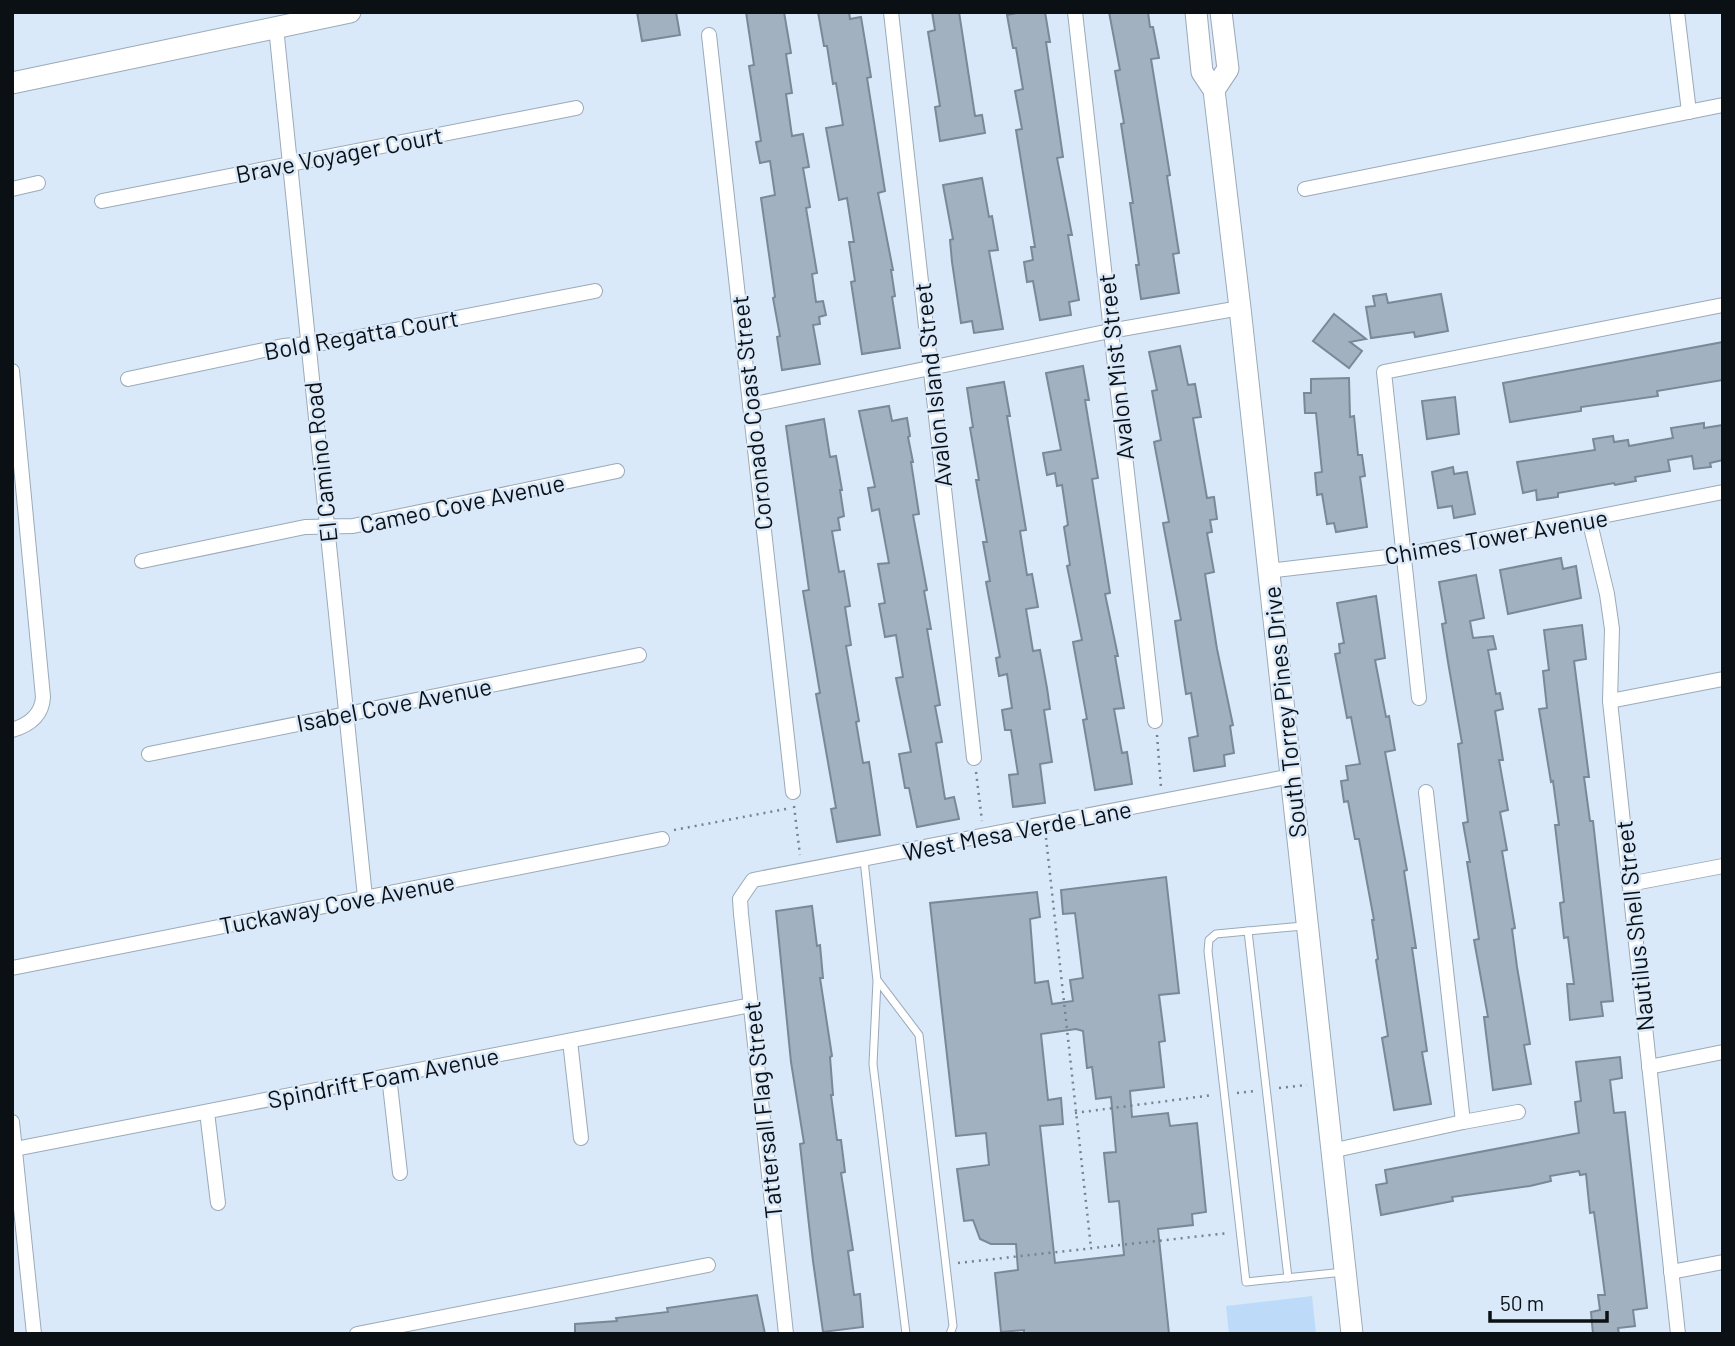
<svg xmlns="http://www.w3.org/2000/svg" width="1735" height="1346" font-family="Barlow,sans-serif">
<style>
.green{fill:#bddbf9}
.building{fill:#a2b1c0;stroke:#7a8897;stroke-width:2;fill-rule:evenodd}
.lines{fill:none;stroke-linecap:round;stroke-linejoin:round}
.lane-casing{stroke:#9baab9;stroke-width:9}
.street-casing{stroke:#9baab9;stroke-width:16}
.secondary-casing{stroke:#9baab9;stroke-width:23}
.path{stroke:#77828c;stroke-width:2.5;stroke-dasharray:2 5;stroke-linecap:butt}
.lane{stroke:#fff;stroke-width:7}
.street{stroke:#fff;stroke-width:14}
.secondary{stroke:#fff;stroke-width:21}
.labels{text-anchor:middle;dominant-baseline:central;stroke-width:5;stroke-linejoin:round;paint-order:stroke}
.street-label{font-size:24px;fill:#0b1015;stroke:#d9e9f9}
</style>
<rect width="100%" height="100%" fill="#d9e9f9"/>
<polygon class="green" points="1312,1296 1316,1334 1229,1334 1226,1306"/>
<g class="building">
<polygon points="637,12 676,12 680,35 642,41"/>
<polygon points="746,12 784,12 791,53 786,54 792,93 786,94 792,136 803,134 809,167 803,168 810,207 806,208 817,273 812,274 816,302 823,301 826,315 819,317 820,324 813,325 820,364 782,370 777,337 780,336 773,298 775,297 761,198 775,195 770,161 760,163 756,142 761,141 749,66 754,65"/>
<polygon points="818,12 849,12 850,19 861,17 871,77 867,78 885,191 878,193 893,270 891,270 895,296 892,297 900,348 862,354 851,282 855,281 849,242 854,242 847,198 839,200 826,128 843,125 836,83 833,84 827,46 824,46"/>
<polygon points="932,12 959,12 975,116 982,115 985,133 940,141 935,107 940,106 928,32 935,30"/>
<polygon points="1021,12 1045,12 1050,42 1046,42 1063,157 1057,158 1072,235 1068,235 1079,300 1069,302 1071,315 1040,320 1033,281 1027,282 1024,262 1033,260 1031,247 1035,247 1016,130 1022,129 1015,91 1023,89 1016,48 1013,48 1007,15"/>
<polygon points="1109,12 1148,12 1150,27 1153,27 1159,58 1151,59 1170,175 1167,176 1179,253 1173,254 1179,293 1141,299 1136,265 1139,265 1130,203 1133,203 1121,124 1124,123 1115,71 1120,70"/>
<polygon points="982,178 989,217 992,216 998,250 989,251 1003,329 974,333 972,321 961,323 952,262 950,240 953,239 943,185"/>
<polygon points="1386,294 1388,303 1441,294 1448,331 1415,337 1414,332 1371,338 1366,307 1375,306 1373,296"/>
<polygon points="1334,314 1366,339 1350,342 1362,351 1349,368 1313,341"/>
<polygon points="1723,342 1723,380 1657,391 1658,396 1581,407 1581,411 1510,422 1503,383"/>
<polygon points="1180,346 1188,385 1195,384 1201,417 1193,418 1207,498 1214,497 1217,519 1210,520 1212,532 1207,533 1214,572 1205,574 1217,649 1233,725 1230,726 1234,753 1224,755 1225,766 1194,771 1189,738 1198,736 1191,693 1186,694 1175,621 1181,620 1163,523 1169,522 1154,442 1161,440 1152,391 1157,390 1149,352"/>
<polygon points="1083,366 1089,400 1085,400 1098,478 1092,479 1110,593 1105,594 1118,656 1115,656 1124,708 1114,709 1122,753 1127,752 1132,784 1095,790 1083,720 1087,719 1073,642 1082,640 1067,566 1070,565 1064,527 1068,525 1062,485 1057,486 1055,473 1047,475 1043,453 1061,450 1046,373"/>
<polygon points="1349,378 1350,417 1354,416 1358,455 1362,455 1365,476 1360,477 1367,527 1336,532 1334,523 1327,524 1322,494 1317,495 1315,473 1322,472 1316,413 1305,413 1304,393 1311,393 1311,379"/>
<polygon points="1004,382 1010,416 1007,416 1026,530 1020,531 1027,575 1032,574 1038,607 1026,609 1033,651 1040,650 1047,688 1050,709 1044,710 1052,762 1040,764 1045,803 1013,807 1009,775 1018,774 1011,730 1005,730 1002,710 1012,708 1007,674 999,676 996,658 1000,657 986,582 990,581 983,542 987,542 976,480 979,480 970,428 973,427 967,388"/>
<polygon points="1455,397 1459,434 1427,439 1422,401"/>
<polygon points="889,406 892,421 907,418 910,436 908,437 913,462 911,462 919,514 913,515 927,590 924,591 931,629 927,629 940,705 935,706 942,742 936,743 945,799 954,797 959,819 917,827 909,788 905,788 899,754 911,752 896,678 903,677 896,635 885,637 879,604 885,603 878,564 889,563 879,509 872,511 868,488 875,487 859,411"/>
<polygon points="824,419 830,457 836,456 842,490 840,490 844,516 838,518 840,530 832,531 839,572 844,571 850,606 845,607 851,645 846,646 859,721 856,722 863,763 869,762 880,835 837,842 831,809 836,808 816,694 820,693 803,591 809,590 786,426"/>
<polygon points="1704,423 1704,428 1723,425 1723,460 1710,463 1711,467 1694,469 1692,456 1668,460 1670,471 1635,477 1636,481 1615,485 1614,483 1558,493 1558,497 1537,500 1536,490 1523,493 1517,462 1595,450 1593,439 1613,436 1614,442 1628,440 1629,446 1673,438 1671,428"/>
<polygon points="1453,467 1454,474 1467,472 1475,514 1454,518 1452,506 1438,508 1432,472"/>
<polygon points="1561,558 1563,569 1576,566 1581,598 1508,614 1500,570"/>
<polygon points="1476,575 1484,618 1470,621 1473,638 1493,636 1496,649 1488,650 1496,694 1500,693 1503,709 1495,711 1503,760 1499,760 1508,810 1500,812 1507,850 1502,851 1515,928 1512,929 1517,967 1530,1044 1524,1045 1531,1084 1493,1090 1484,1017 1488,1017 1474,940 1479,939 1467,862 1470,862 1463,823 1468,822 1458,744 1462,743 1448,662 1442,624 1446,623 1439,582"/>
<polygon points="1376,596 1385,658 1375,660 1386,717 1389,716 1395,750 1385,752 1407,870 1404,871 1416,948 1412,948 1427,1051 1422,1052 1431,1104 1394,1110 1382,1038 1388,1036 1376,960 1378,959 1372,920 1374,920 1359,839 1355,839 1348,801 1344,802 1341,781 1348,780 1346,766 1360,764 1351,717 1347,718 1335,654 1340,653 1339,644 1344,643 1337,603"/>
<polygon points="1582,625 1586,659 1574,661 1589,777 1584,777 1590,821 1593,821 1613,1001 1601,1002 1603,1016 1570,1020 1567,984 1574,984 1568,937 1564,938 1560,903 1564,902 1555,825 1559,825 1553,781 1551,782 1539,709 1547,708 1543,671 1549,670 1544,630"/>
<path d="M1166,877L1179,993L1159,995L1165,1041L1159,1042L1164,1087L1130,1091L1132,1117L1168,1113L1170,1126L1197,1123L1206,1212L1192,1214L1193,1225L1158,1229L1169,1334H1024V1330L1001,1332L995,1273L1018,1270L1016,1244H991L980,1239L973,1220L964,1221L957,1169L989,1165L986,1133L956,1136L930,903L1037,892L1040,917L1030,919L1035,983L1048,981L1052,1004L1073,1001L1070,980L1083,978L1075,913L1063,914L1061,890ZM1076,1029L1083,1031L1087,1068L1092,1067L1096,1099L1111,1097L1116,1152L1104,1153L1109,1202L1119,1201L1124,1255L1055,1263L1040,1126L1063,1124L1061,1098L1048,1100L1041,1034Z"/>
<polygon points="812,906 817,946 820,945 823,978 820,978 832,1056 830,1057 833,1095 831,1095 837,1140 841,1140 845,1172 841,1173 853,1250 848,1251 854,1295 860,1294 863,1327 823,1332 813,1261 800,1144 804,1143 791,1062 776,911"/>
<polygon points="1620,1057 1622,1078 1610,1080 1614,1113 1625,1112 1647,1308 1633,1310 1635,1326 1618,1328 1619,1334 1593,1334 1591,1312 1600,1310 1598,1295 1605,1295 1594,1212 1590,1213 1586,1174 1580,1175 1579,1171 1550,1176 1551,1181 1530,1186 1452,1197 1453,1201 1381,1215 1376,1185 1387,1183 1385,1170 1579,1133 1575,1102 1581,1101 1576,1062"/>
<polygon points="757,1295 765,1334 575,1334 575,1324 617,1321 616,1318 668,1312 667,1308"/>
</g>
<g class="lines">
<defs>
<g id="lane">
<polyline points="864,860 877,981 873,1064 906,1334"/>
<polyline points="1303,926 1216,934 1209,940 1208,951 1246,1282 1344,1272"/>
<polyline points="1248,931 1288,1278"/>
<polyline points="878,981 919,1035 953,1326 950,1334"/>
</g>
<g id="street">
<polyline points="891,12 974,758"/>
<polyline points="1075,12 1155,721"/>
<polyline points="1677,12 1689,112"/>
<polyline points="276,27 365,897"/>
<polyline points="709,35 793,792"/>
<polyline points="12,189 38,183"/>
<polyline points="1305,189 1723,105"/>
<polyline points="102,201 576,108"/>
<path d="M12,371L43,697C42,715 29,725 12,730"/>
<polyline points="128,379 283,346 333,342 595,291"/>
<polyline points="750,405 1110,331 1240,308"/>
<polyline points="1589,519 1607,594 1612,629 1610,701 1678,1334"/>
<polyline points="142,561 305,527 353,526 617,471"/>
<polyline points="1268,571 1404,555 1723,492"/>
<polyline points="1419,698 1384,372 1723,305"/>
<polyline points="1610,701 1723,679"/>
<polyline points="149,754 639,655"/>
<polyline points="1426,792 1463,1122"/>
<polyline points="1629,884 1723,866"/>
<polyline points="12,968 662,839"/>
<polyline points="570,1041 581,1138"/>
<polyline points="1649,1067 1723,1052"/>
<polyline points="389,1076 400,1173"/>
<polyline points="207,1112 218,1203"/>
<polyline points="12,1122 34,1334"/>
<polyline points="15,1149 751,1005"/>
<polyline points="1331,1151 1463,1122 1518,1112"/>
<polyline points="1671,1272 1723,1262"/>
<polyline points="357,1334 708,1265"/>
<polyline points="786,1334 741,914 740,899 753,880 1292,776"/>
</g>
<g id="secondary">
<polyline points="1196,12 1202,72 1214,90 1240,308 1352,1334"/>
<polyline points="12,83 350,12"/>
<polyline points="1214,90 1228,69 1221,12"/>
</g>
</defs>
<use href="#lane" class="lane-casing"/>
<use href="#street" class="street-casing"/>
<use href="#secondary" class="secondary-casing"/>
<g class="path">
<polyline points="1157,735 1161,787"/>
<polyline points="976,772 982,821"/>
<polyline points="794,806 800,855"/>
<polyline points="674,830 791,808"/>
<polyline points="1046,838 1091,1248"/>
<polyline points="1279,1088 1307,1085"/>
<polyline points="1237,1093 1255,1091"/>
<polyline points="1075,1113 1213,1095"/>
<polyline points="958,1263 1229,1233"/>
</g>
<use href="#lane" class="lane"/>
<use href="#street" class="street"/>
<use href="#secondary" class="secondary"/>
</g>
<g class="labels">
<g class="street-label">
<text transform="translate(339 154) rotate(-11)">Brave Voyager Court</text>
<text transform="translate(361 334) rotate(-10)">Bold Regatta Court</text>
<text transform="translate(1115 367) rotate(-96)">Avalon Mist Street</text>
<text transform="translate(932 385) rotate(-96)">Avalon Island Street</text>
<text transform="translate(751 413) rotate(-96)">Coronado Coast Street</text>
<text transform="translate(320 462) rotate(-96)">El Camino Road</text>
<text transform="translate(462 503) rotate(-12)">Cameo Cove Avenue</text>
<text transform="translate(1496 536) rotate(-10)">Chimes Tower Avenue</text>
<text transform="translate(394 704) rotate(-11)">Isabel Cove Avenue</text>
<text transform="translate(1284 712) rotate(-96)">South Torrey Pines Drive</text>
<text transform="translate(1017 830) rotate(-11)">West Mesa Verde Lane</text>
<text transform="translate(337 903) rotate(-11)">Tuckaway Cove Avenue</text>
<text transform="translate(1634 926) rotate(-96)">Nautilus Shell Street</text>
<text transform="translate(383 1077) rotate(-11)">Spindrift Foam Avenue</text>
<text transform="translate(762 1110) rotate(-96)">Tattersall Flag Street</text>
</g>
</g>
<rect width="1735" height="1346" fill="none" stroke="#0b1015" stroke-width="28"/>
<path d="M1490 1311v10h117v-10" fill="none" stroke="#0b1015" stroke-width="3.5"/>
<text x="1500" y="1311" font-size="21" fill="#0b1015" stroke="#d9e9f9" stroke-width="5" paint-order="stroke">50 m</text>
</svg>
